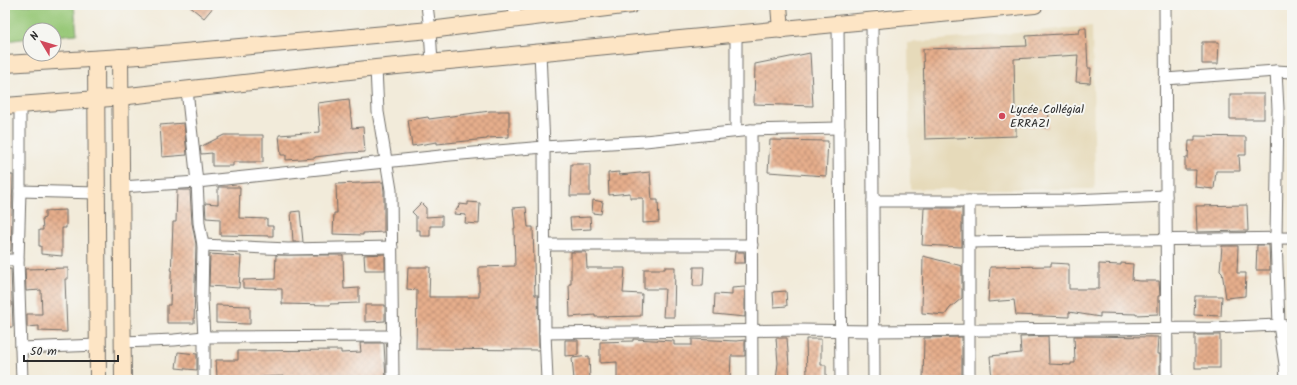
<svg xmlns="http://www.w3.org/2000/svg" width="1297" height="385" font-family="Kalam,sans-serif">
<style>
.built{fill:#e6daba}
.green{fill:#97c877;stroke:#617a51}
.building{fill:url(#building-cross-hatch)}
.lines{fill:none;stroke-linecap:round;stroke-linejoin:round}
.street-casing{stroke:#716e68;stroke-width:13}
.secondary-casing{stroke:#716e68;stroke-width:18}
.street{stroke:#fff;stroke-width:11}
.secondary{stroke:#fde5c5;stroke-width:16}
.poi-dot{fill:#d1495b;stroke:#f6f6f2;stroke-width:1.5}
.labels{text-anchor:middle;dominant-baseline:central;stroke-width:4;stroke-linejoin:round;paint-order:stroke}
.poi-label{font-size:12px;fill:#2b2b2b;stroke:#f6f6f2;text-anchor:start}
</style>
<defs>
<pattern id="building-cross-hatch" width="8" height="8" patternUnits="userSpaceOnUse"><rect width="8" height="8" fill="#e6ae8c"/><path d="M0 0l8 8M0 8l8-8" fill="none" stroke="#bb8e73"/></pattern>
</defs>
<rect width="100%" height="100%" fill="#f6f6f2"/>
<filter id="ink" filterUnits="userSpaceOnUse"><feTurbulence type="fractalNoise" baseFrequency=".025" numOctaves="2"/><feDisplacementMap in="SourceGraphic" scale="8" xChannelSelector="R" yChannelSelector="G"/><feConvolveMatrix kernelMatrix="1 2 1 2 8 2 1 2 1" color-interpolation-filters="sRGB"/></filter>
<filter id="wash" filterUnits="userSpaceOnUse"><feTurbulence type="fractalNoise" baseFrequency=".012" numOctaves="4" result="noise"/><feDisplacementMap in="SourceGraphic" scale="16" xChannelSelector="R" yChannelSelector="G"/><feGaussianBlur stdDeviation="0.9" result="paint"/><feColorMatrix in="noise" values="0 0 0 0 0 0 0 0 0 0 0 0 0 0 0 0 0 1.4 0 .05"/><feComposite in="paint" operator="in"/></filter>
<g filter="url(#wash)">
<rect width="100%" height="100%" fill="#f2ebda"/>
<polygon class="built" points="1092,26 1095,189 910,189 908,43"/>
<polygon class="green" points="5,5 74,5 77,34 54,36 54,30 30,30 30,38 5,41"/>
<g id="blocks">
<g class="building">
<polygon points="188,5 215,5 204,18"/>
<polygon points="1080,28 1086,28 1088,68 1091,68 1090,83 1076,82 1078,55 1014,59 1015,109 1049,111 1048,128 1016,125 1016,136 925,139 923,49 1027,46 1026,36 1079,33"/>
<polygon points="1202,42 1219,42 1218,64 1202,64"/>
<polygon points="810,53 813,106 754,104 755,64"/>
<rect x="1230" y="94" width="34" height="25"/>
<polygon points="349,99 352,128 363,127 365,152 348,153 315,157 315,158 286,160 286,155 281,155 279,135 320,132 318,103"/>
<polygon points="490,111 509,111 509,137 487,138 487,139 437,144 437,142 412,146 408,120 428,117 429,119"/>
<polygon points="184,123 187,155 162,157 160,125"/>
<polygon points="224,135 263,135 263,162 233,162 233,166 212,166 212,153 201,154 200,147"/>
<polygon points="1195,136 1246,137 1246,155 1239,155 1240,171 1216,171 1214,189 1195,187 1196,170 1185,170 1185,158 1188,158 1189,141 1195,141"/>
<polygon points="770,140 828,141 826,176 768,172"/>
<polygon points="571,164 590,164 590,196 570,196"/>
<polygon points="619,172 619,175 650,172 652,200 658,200 659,222 643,223 643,198 630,198 630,193 609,195 608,173"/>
<polygon points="5,175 13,175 11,251 6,251 7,234 5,234"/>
<polygon points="383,182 384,191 384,232 363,233 363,235 333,234 334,213 337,213 336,184"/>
<polygon points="218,187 240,187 239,218 267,219 267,226 273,226 273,236 220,235 220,219 206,218 205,203 218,204"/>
<polygon points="177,190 190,190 192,223 196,244 194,323 167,323 167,305 170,305 173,222 176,222"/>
<polygon points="593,200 603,202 601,214 592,213"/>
<polygon points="468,202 480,203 479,224 465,223 466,215 454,214 460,204 468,205"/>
<polygon points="421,203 426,208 426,217 442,216 442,226 430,226 430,236 420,236 420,230 416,230 416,216 412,212"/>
<polygon points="1247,205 1248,231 1197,232 1196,206"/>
<polygon points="526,207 528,227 533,227 535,295 538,295 539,350 416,349 417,290 407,289 408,267 430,267 429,297 479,297 479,267 515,266 514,228 515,228 513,208"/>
<polygon points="924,208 962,208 962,247 922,245"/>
<polygon points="66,210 66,228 62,228 62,256 41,254 41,246 39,246 39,230 43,230 42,219 45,218 45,211"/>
<polygon points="300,211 303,242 293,242 291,212"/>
<polygon points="590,217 591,229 571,230 570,218"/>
<polygon points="1257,245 1269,245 1270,270 1256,270"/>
<polygon points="1222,246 1238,246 1237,273 1246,273 1245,296 1226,298 1222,272 1220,270"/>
<polygon points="571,252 586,252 587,268 625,268 623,293 642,294 641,316 595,317 595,315 570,317 569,284 571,284"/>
<polygon points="735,252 744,252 745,263 734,263"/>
<polygon points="210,254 241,256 239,288 209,286"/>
<polygon points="385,254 385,270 365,270 364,255"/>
<polygon points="276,255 343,255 344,289 359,288 359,303 330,304 330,305 282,304 282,289 243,288 243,280 275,279"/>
<polygon points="923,256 962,266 962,298 950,308 945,315 922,313"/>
<polygon points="1051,263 1069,264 1069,289 1099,289 1099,264 1121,265 1121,263 1133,264 1132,280 1139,281 1159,281 1160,296 1158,296 1158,314 1136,315 1136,314 1100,313 1100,317 1069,312 1069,317 1016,315 1014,300 988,302 990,267 1051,266"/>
<polygon points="665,267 675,267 674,317 663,317 665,289 644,289 644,269 665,269"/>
<polygon points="694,267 704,267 703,286 693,286"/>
<polygon points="68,268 68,279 65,279 67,332 39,331 39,326 27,327 27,314 42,314 41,290 26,291 25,269"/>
<polygon points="5,269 11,269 13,327 5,327"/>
<polygon points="745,287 745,317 714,314 715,294 732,295 732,288"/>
<polygon points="786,291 787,306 774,307 773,292"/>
<polygon points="1195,296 1222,296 1221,316 1194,315"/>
<polygon points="216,305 250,306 250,324 216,323"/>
<polygon points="365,305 385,305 385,321 365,322"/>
<rect x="1195" y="335" width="25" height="33"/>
<polygon points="1048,336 1049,364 1071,365 1071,363 1075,363 1074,336 1158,337 1157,354 1160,354 1160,380 992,380 990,356 1021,353 1020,337"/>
<polygon points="962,337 962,380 923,380 924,338"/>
<polygon points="776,338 787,338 790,380 776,380 778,363"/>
<polygon points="633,339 674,341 674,345 692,345 692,339 736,341 745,340 745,356 731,356 730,380 617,380 617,362 600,363 600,342 633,341"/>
<polygon points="806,339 821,339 821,365 826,365 826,378 807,378"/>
<polygon points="565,340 578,340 578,355 565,356"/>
<polygon points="360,343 384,343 386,380 285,380 285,376 263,377 263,380 241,380 241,377 217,377 216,360 238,360 238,351 341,350 341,353 361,352"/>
<polygon points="178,352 197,354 197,370 176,368"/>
<polygon points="589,356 590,380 574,380 572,358"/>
</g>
</g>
</g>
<g filter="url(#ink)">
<use href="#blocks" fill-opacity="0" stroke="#716e68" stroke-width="1"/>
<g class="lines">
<defs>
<g id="street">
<polyline points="427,5 430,30 432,63"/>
<polyline points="514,5 516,19"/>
<polyline points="1165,5 1167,380"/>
<polyline points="872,21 874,380"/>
<polyline points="838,24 841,380"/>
<polyline points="736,34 736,131"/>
<polyline points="540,52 544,147 545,333 547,380"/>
<polyline points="376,68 378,112 391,190 393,380"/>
<polyline points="1276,71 1278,109 1276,238 1279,325 1285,364 1286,380"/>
<polyline points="1165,79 1276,71 1292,72"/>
<polyline points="187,90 197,182 199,223 203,245 202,301 204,337 204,380"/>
<polyline points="20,105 20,191 18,260 22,380"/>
<polyline points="751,130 752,380"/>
<polyline points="121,187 197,182 450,155 544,147 645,141 751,130 839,128"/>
<polyline points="20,191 97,193"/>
<polyline points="873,201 969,201 969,380"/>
<polyline points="969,201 1072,200 1166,196"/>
<polyline points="969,242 1292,238"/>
<polyline points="203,245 288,249 392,247"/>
<polyline points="545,245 752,245"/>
<polyline points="5,260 18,260"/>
<polyline points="545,333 798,330 874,331 992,330 1212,328 1279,325 1292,327"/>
<polyline points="123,342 174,340 204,337 393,336"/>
<polyline points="21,348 98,345"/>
</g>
<g id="secondary">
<polyline points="779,5 781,30"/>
<polyline points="120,57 123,380"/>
<polyline points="96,59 98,380"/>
<polyline points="5,64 140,56 430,30 631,5"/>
<polyline points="5,106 111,98 376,68 1035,5"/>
</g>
</defs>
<use href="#street" class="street-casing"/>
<use href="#secondary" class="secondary-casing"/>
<use href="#street" class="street"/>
<use href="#secondary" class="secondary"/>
</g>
</g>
<circle class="poi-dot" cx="1002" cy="116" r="4"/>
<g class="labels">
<g class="poi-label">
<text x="1010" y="109">Lycée Collégial<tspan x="1010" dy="14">ERRAZI</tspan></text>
</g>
</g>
<rect width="1297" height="385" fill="none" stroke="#f6f6f2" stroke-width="20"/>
<g transform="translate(42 42) rotate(308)"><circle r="19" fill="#f6f6f2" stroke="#a5a5a2"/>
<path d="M0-3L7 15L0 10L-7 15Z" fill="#d1495b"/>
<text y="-6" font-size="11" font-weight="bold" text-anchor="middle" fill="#2b2b2b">N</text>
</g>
<path d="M24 355v6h94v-6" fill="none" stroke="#2b2b2b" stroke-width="2"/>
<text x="30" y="355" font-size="12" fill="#2b2b2b" stroke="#f6f6f2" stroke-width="3" paint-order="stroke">50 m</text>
</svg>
